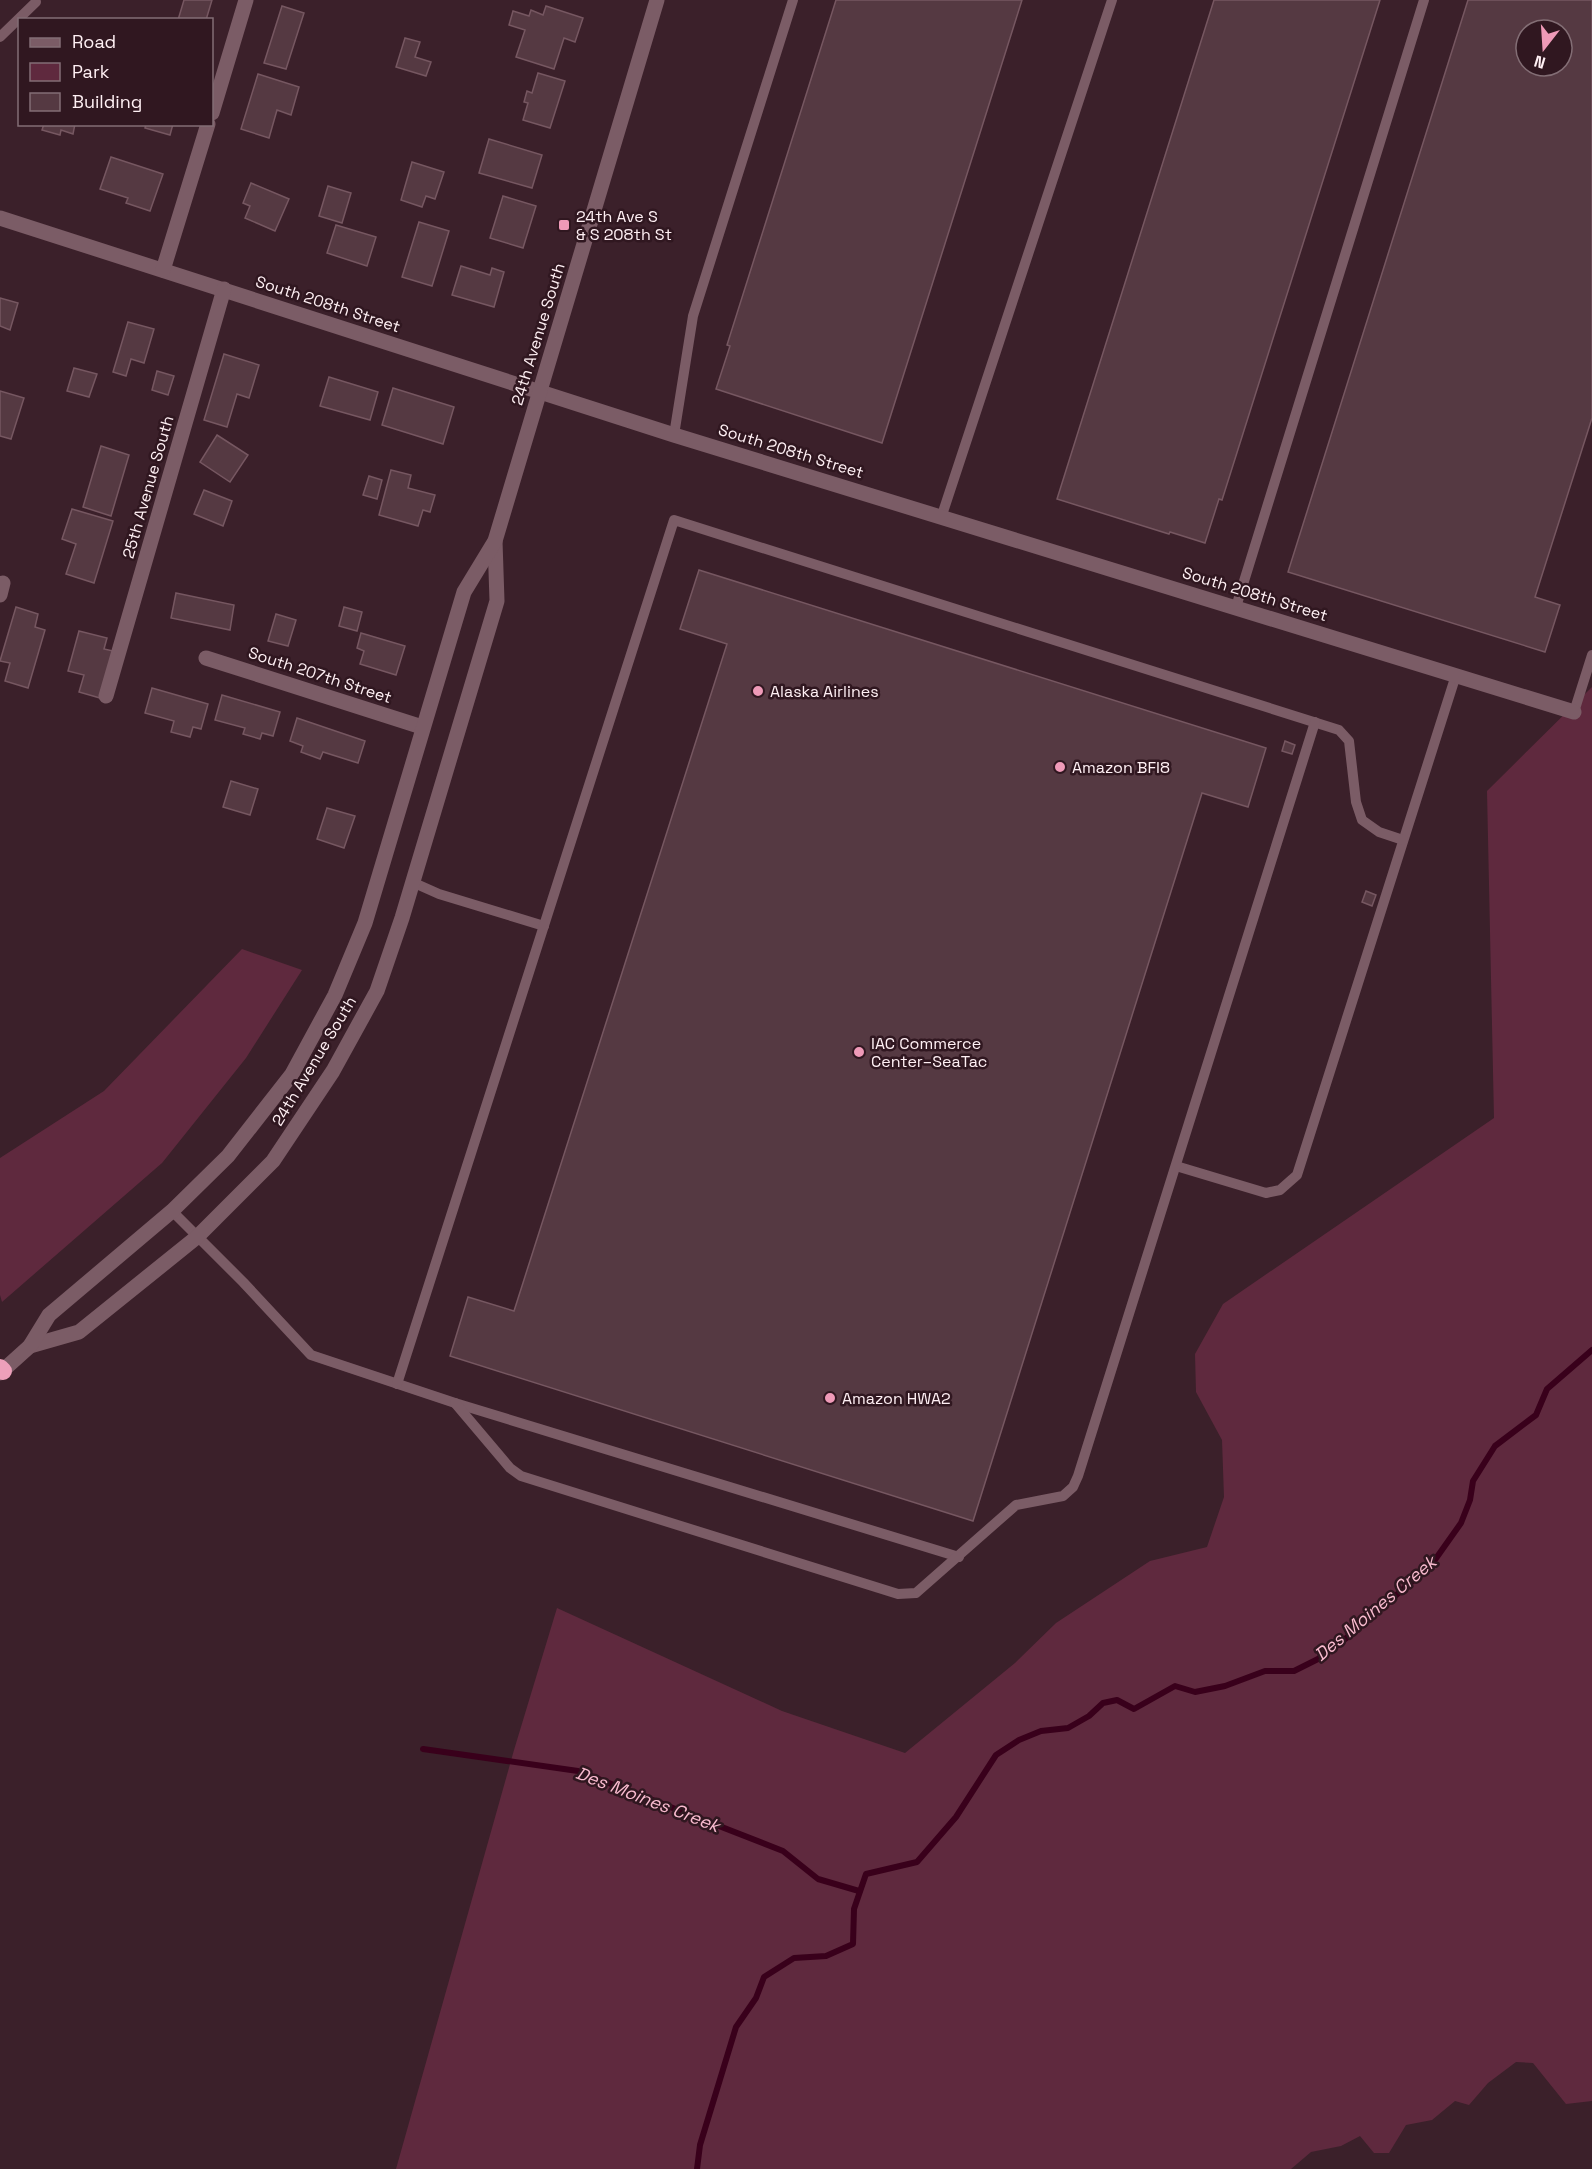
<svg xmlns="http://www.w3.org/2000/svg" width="1592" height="2169" font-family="'Space Grotesk',sans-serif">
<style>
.green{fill:#5f293e}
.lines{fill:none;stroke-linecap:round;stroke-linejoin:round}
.stream{stroke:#39001b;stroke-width:6}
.building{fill:#553942;stroke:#765761;stroke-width:1.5;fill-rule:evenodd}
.service{stroke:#7b5c66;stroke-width:10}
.minor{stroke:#7b5c66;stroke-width:15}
.tertiary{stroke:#7b5c66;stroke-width:15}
.motorway{stroke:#eda0ba;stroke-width:18}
.poi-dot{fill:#ef9ab8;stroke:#301720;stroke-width:2}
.labels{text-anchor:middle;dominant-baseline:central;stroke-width:5;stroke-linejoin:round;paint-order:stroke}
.poi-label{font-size:16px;fill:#fff0f4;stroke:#301720;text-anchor:start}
.street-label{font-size:16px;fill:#fff0f4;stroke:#301720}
.water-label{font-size:18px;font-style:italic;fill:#f9bbcf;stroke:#301720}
</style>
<rect width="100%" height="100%" fill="#3b202a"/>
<g class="green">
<polygon points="1592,687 1592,2101 1566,2104 1533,2063 1516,2062 1488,2083 1469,2105 1455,2101 1432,2120 1406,2125 1389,2153 1374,2153 1360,2136 1341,2146 1311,2152 1291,2169 396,2169 514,1750 557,1608 782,1711 905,1753 1015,1663 1056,1623 1150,1561 1207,1547 1224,1497 1222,1440 1196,1392 1195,1354 1223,1304 1494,1118 1487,791"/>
<polygon points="242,949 302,970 246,1058 162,1163 2,1302 0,1295 0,1158 104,1091"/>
</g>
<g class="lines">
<g class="stream">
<polyline points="423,1749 578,1771 783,1851 818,1879 859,1891"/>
<polyline points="697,2169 700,2145 736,2027 756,1998 764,1977 794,1958 826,1956 853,1944 854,1909 866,1874 917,1862 956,1817 996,1755 1019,1740 1041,1731 1068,1728 1089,1716 1103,1703 1117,1700 1134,1709 1175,1686 1195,1692 1225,1686 1265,1671 1294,1671 1318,1659 1349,1636 1432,1564 1461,1523 1470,1500 1473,1481 1495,1446 1536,1415 1547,1389 1592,1350"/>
</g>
</g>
<g class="building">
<polygon points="184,0 212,0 206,20 178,20"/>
<polygon points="836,0 1022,0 882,443 716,389 730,346 727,345"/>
<polygon points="1214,0 1380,0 1222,500 1219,499 1205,543 1170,532 1169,534 1057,499"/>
<path d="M1468,0H1592V418L1535,597L1560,605L1545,652L1288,572ZM1526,30H1562V66H1526Z"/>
<polygon points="282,6 304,13 286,69 264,63"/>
<polygon points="546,6 583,18 575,42 564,38 554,69 516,57 525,30 509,25 513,11 529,16 531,10 543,15"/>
<polygon points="405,38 420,42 415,57 431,62 426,76 396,67"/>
<polygon points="538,73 565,81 550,128 523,120 528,103 524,102 527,91 532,93"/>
<polygon points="258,74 299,87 291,115 277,110 269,138 241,129"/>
<polygon points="44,124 75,124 73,134 61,130 60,135 42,130"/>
<polygon points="146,124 173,124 170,135 145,128"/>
<polygon points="489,139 542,155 532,188 479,173"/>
<polygon points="111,157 163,174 150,211 126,203 128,198 100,189"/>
<polygon points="412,162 444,172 435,199 426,196 422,207 401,200"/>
<polygon points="251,183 289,199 275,231 245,218 250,206 243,203"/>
<polygon points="328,186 351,193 342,223 319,216"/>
<polygon points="503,196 536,206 523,248 490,238"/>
<polygon points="419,222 449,231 432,286 402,277"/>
<polygon points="336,225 376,237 367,266 327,253"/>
<polygon points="461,266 490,275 492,268 504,272 494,307 452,295"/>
<polygon points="0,298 18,303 10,330 0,326"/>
<polygon points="128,322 154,329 144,363 131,359 126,376 113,372"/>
<polygon points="224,354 259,365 249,398 237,394 227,427 204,420"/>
<polygon points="74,368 97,374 89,397 67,391"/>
<polygon points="157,371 174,376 168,395 152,390"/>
<polygon points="329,377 378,392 370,420 320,406"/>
<polygon points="393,388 454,407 443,444 382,425"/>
<polygon points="0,391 24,398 11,439 0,436"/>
<polygon points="217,435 248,455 230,482 200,462"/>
<polygon points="101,446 129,455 111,516 83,507"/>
<polygon points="391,470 411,475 408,488 435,495 430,512 423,510 418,526 379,515"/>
<polygon points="369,476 382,480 377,499 363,495"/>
<polygon points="204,490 232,501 223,526 194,514"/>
<polygon points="72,509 113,521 94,583 66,574 76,544 62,539"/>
<polygon points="699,570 1266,748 1248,807 1202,793 973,1521 450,1356 468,1297 514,1311 727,644 680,629"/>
<polygon points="176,593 234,605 230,630 171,618"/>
<polygon points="16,607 38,614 35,627 45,630 28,688 5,681 10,663 0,661"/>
<polygon points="344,607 362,612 357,631 339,626"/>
<polygon points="276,614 296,620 288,646 268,641"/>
<polygon points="79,631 107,638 104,649 113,651 100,698 79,692 84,675 68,671"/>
<polygon points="361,633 405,646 396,675 360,664 364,651 357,648"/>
<polygon points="152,688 208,704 201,729 193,727 190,737 171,732 174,721 145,713"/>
<polygon points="222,695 280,712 273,736 262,733 260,739 243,734 245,728 215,720"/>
<polygon points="297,718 365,741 358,763 323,752 320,759 301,752 303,746 290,741"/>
<polygon points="1285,741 1295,745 1292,754 1282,751"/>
<polygon points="231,781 258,789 250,815 223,807"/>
<polygon points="327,808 355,816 344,848 317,839"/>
<polygon points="1366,891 1376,895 1372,906 1362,902"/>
</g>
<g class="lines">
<g class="service">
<polyline points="0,37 36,2"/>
<polyline points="674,435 693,316 793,0"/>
<polyline points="941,518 1112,0"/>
<polyline points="1236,607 1424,0"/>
<polyline points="1574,712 1592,655"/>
<polyline points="412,882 439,894 544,926"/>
<polyline points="1176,1166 1266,1193 1280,1190 1297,1175 1456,675"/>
<polyline points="172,1211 243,1282 311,1355 455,1403 959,1557"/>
<polyline points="397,1384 674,520 1339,730 1349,741 1356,802 1362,820 1379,832 1403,840"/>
<polyline points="455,1403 510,1468 521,1476 898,1594 916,1593 1016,1505 1063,1496 1073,1487 1078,1476 1315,722"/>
</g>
<g class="minor">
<polyline points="212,113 246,0"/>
<polyline points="0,218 674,435 1574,712"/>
<polyline points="163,270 208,124"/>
<polyline points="0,595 3,583"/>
<polyline points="206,658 422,727"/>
<polyline points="106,696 224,289"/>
</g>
<g class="tertiary">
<polyline points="30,1346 79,1332 197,1237 273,1161 333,1071 377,991 402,918 497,601 495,541"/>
<polyline points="0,1373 30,1346 49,1315 172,1211 228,1156 292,1074 335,995 365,923 464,592 495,541 657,0"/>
</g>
<polyline class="motorway" points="0,1368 3,1371"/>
</g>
<g class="poi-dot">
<rect x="558" y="219" width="12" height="12" rx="3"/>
<circle cx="758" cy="691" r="6"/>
<circle cx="1060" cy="767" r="6"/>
<circle cx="859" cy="1052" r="6"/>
<circle cx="830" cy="1398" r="6"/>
</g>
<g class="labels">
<g class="poi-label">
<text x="576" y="216">24th Ave S<tspan x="576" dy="18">&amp; S 208th St</tspan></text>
<text x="770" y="691">Alaska Airlines</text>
<text x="1072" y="767">Amazon BFI8</text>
<text x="871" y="1043">IAC Commerce<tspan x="871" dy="18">Center–SeaTac</tspan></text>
<text x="842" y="1398">Amazon HWA2</text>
</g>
<g class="street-label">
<text transform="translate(328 304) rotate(18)">South 208th Street</text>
<text transform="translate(538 334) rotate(-73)">24th Avenue South</text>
<text transform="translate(791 451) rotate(17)">South 208th Street</text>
<text transform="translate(148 487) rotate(-74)">25th Avenue South</text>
<text transform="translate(1255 594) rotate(17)">South 208th Street</text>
<text transform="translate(320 675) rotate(18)">South 207th Street</text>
<text transform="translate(314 1061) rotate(-59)">24th Avenue South</text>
</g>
<g class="water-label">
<text transform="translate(1375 1608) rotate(-40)">Des Moines Creek</text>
<text transform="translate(648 1799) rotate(21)">Des Moines Creek</text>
</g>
</g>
<rect x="18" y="18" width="195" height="108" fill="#301720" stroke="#836e75" stroke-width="1.5"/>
<rect x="30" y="38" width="30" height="9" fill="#7b5c66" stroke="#836e75" stroke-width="1.5"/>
<text x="72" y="48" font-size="18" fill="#fff0f4">Road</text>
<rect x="30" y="63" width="30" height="18" fill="#5f293e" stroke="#836e75" stroke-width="1.5"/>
<text x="72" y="78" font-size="18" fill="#fff0f4">Park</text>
<rect x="30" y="93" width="30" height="18" fill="#553942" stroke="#836e75" stroke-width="1.5"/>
<text x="72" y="108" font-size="18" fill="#fff0f4">Building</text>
<g transform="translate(1544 48) rotate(197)"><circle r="28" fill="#301720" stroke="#836e75" stroke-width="1.5"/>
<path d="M0-4.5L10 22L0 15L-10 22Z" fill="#ef9ab8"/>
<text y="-9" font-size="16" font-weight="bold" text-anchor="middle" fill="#fff0f4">N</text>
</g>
</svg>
